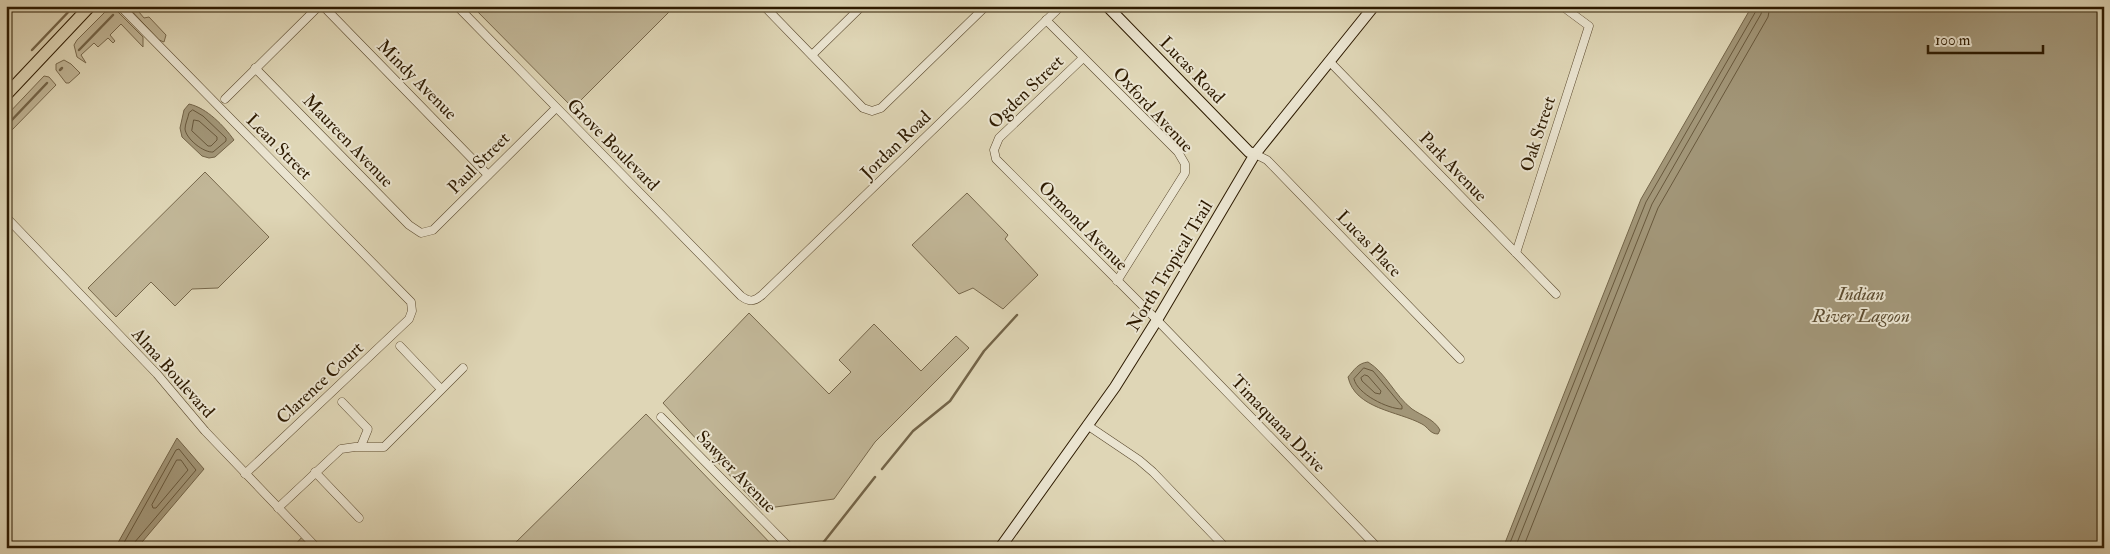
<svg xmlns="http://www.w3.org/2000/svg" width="2110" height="554" font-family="'IM FELL Double Pica',serif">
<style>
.green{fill:#c1b697;stroke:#77684c}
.water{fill:#a29678;stroke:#736448}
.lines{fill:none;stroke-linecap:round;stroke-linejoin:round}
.shore{stroke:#68583c;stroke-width:1}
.stream{stroke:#736448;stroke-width:2.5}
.street-casing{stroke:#5a492e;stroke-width:9}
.secondary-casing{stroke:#2d1a00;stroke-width:12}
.primary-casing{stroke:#2d1a00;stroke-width:13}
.street{stroke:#eae4d0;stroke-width:8}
.secondary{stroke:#eae4d0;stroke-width:10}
.primary{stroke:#dfd6b6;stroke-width:11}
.labels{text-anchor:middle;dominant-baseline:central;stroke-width:4;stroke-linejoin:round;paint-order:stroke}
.street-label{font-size:18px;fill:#2d1a00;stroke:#eae4d0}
.water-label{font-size:19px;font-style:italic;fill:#5c4c30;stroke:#eae4d0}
</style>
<rect width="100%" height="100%" fill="#dfd6b6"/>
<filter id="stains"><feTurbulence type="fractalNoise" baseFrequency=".004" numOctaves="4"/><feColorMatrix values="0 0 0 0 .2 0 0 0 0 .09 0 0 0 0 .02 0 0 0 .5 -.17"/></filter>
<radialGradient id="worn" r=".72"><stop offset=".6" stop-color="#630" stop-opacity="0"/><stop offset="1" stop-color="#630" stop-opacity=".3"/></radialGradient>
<g class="green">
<polygon points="127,6 134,6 144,18 149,17 166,35 164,42 159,40"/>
<polygon points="472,6 675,6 573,108"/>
<polygon points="117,11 143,37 143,47 121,24 110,35 115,41 113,43 108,38 98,47 94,43 81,55 86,63 77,57 74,45 77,40 105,12"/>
<polygon points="64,60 71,64 80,73 69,83 66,83 56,70 56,64"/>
<polygon points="44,76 49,77 56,85 10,132 6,128 6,116"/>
<polygon points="205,172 269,237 218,288 192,289 175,306 151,282 116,317 88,288"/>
<polygon points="967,193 1008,235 1005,239 1038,275 1003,309 973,288 959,294 912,245"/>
<polygon points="749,313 829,394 851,372 839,360 874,324 921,371 956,336 969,348 875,442 834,499 761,509 663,403"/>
<polygon points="646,414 775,548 510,548"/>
<polygon points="304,535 317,548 292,548"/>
</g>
<g class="water">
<polygon points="1752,6 2104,6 2104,548 1503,548 1641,199"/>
<path d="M189,104C207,108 224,126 234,140L215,157L209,158L202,156L182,137L180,128L184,110Z"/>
<path d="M1368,362C1386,373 1395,396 1412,409C1422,416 1434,419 1440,430L1438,434C1430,434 1428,427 1422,424C1398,411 1355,409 1348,377C1354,370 1358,363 1368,362Z"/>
<polygon points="177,438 204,469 137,548 115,548"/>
</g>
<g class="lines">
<g class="shore">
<path d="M193,110L203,116L226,138V141L213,152C204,153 186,139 185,129C185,124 188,118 189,113Z"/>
<polygon points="194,120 199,121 217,137 217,140 211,146 208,146 192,131"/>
<path d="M1364,368L1373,371L1402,406V409C1388,409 1357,394 1354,379Z"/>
<polygon points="1365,375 1368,376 1381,391 1380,394 1375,393 1362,381 1361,378"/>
<polygon points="177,460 181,460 188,470 156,508 153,508 152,505"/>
<polyline points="121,548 176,450 179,449 196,470 134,543 133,548"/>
<polyline points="1508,548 1646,202 1756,11 1756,6"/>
<polyline points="1515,548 1652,204 1761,14 1763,6"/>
<polyline points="1523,548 1658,208 1768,17 1770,6"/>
</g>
<g class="stream">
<polyline points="32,50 74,6"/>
<polyline points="79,50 113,15"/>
<polyline points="60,70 62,68"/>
<polyline points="9,123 47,83"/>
<polyline points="882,469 913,431 950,401 984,351 1017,315"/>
<polyline points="819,548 875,477"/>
</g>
<defs>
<g id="street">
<polyline points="120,6 411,302 412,311 409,319 245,474"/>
<polyline points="323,6 488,175"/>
<path d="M457,6L741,296C749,302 754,302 762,295L1061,6"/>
<polyline points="764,6 863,108 872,111 881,108 986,6"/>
<polyline points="1046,20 1178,152 1185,164 1185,173 1117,281"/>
<polyline points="812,55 862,6"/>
<polyline points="1083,58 999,138 994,150 996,159 1157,320 1378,548"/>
<polyline points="1329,61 1556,294"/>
<polyline points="255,68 409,225 421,233 433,230 556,108"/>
<polyline points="225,99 319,6"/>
<polyline points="1255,154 1267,160 1460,359"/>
<polyline points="6,217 157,374 205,431 317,548"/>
<polyline points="1516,253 1589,26 1562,6"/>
<polyline points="400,346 441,389"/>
<polyline points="342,402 368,429 361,446"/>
<polyline points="661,417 790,548"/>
<polyline points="1087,425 1139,460 1153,472 1226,548"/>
<polyline points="315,472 359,518"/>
<polyline points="278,508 341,449 355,447 384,447 463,368"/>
</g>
<g id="secondary">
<polyline points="1107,6 1249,152 1255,154"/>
<polyline points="1000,548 1115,387 1157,320 1255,154 1374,6"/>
</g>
<polyline id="primary" points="6,95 90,6"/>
</defs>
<use href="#street" class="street-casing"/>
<use href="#secondary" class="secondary-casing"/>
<use href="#primary" class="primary-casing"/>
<use href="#street" class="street"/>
<use href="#secondary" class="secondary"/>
<use href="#primary" class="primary"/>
</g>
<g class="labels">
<g class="street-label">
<text transform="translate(1192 70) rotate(46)">Lucas Road</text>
<text transform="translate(417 80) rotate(45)">Mindy Avenue</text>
<text transform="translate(1026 92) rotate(-44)">Ogden Street</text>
<text transform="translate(1153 110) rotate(47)">Oxford Avenue</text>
<text transform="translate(1538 134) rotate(-72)">Oak Street</text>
<text transform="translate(348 141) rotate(46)">Maureen Avenue</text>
<text transform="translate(613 145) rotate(45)">Grove Boulevard</text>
<text transform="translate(896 145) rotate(-44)">Jordan Road</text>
<text transform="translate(279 147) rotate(45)">Lean Street</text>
<text transform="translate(479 163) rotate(-45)">Paul Street</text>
<text transform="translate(1453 167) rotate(46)">Park Avenue</text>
<text transform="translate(1083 226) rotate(45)">Ormond Avenue</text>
<text transform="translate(1369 244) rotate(46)">Lucas Place</text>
<text transform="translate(1170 266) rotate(-59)">North Tropical Trail</text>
<text transform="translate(173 373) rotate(48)">Alma Boulevard</text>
<text transform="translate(320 383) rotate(-43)">Clarence Court</text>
<text transform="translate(1278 424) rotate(46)">Timaquana Drive</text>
<text transform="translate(736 472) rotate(46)">Sawyer Avenue</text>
</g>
<g class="water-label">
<text x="1861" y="294">Indian<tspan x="1861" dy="22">River Lagoon</tspan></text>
</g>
</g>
<rect width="2110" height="554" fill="none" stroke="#dfd6b6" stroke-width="25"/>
<rect x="8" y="8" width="2095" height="539" fill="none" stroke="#2d1a00" stroke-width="2.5"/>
<rect x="12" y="12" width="2085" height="529" fill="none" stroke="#2d1a00"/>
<path d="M1928 45v8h115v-8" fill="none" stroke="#2d1a00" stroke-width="2.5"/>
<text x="1935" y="45" font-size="15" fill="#2d1a00" stroke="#eae4d0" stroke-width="4" paint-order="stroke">100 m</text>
<rect width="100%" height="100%" filter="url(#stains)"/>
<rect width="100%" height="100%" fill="url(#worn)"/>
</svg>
